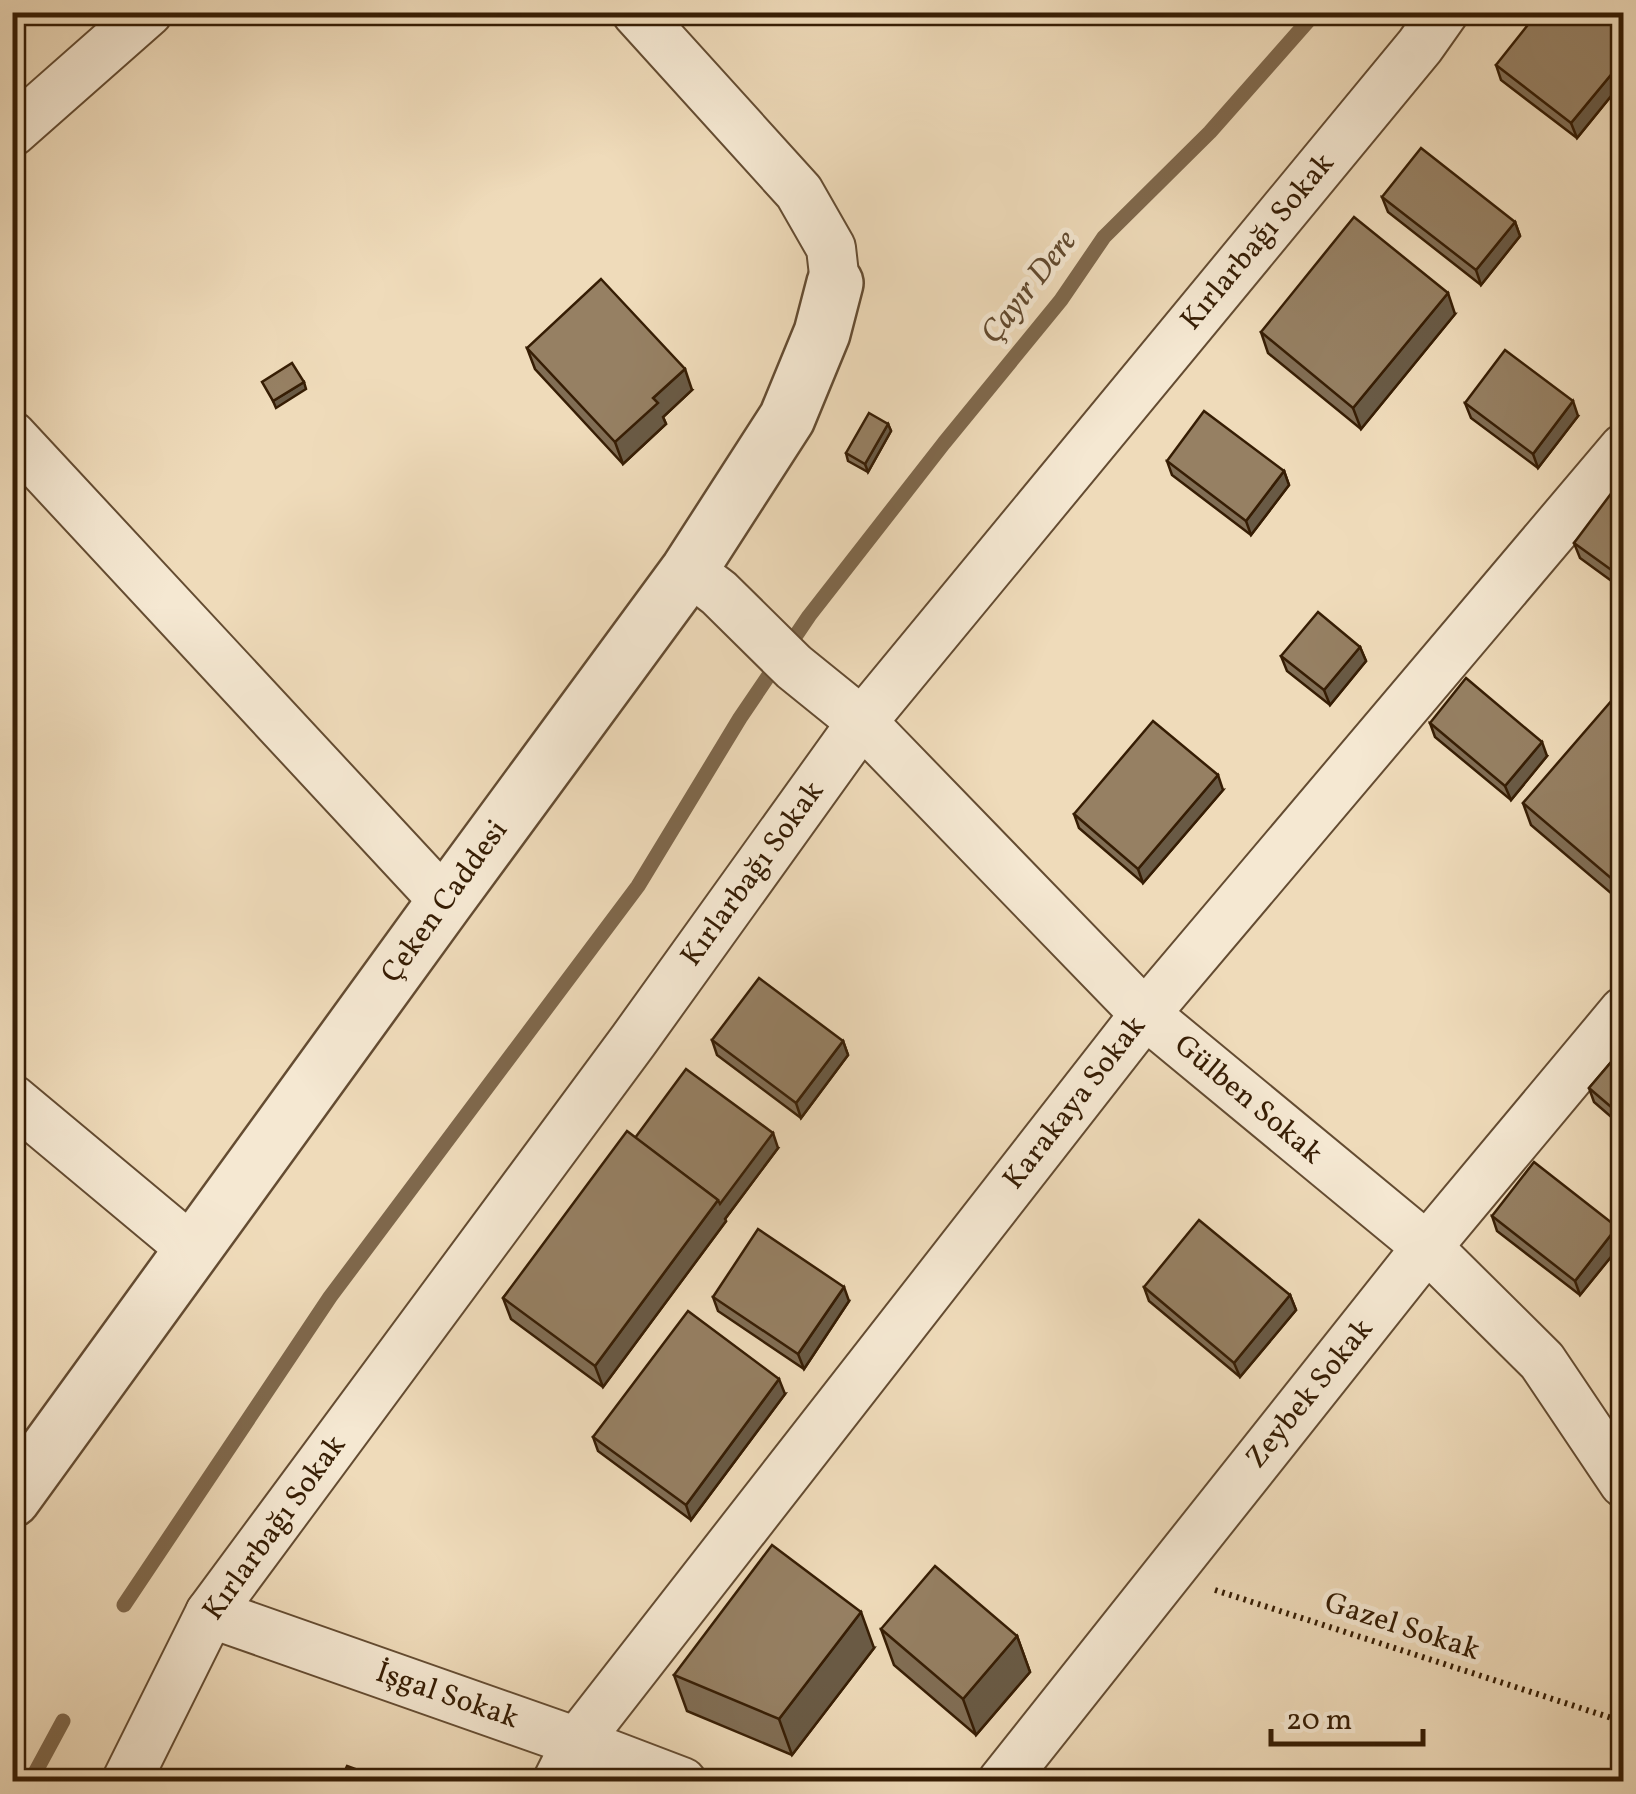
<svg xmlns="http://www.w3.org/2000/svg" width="1636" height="1794" font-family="Vollkorn,serif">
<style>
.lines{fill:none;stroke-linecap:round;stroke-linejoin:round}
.stream{stroke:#7f684c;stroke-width:15}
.minor-casing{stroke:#644c32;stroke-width:52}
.tertiary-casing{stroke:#644c32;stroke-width:60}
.path{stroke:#361d04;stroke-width:6;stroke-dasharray:2.5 5;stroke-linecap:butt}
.minor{stroke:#f5e8d2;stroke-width:48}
.tertiary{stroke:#f5e8d2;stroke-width:55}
.wall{fill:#816e55;stroke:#361d04;stroke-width:2.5}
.shaded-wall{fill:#695a45;stroke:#361d04;stroke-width:2.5}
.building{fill:#968063;stroke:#361d04;stroke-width:2.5}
.labels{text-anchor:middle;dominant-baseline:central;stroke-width:10;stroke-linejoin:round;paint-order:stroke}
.street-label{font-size:30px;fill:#361d04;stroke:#f5e8d2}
.water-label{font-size:32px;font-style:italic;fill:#61492e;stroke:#f5e8d2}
</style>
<rect width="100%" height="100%" fill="#efdbba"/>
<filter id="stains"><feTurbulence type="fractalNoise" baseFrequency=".002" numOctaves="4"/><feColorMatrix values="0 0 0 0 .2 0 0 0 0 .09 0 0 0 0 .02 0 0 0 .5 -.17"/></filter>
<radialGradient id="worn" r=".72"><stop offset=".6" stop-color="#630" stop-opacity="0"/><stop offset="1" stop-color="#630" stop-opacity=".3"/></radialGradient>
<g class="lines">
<g class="stream">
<polyline points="124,1605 330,1297 638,886 740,718 809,616 944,443 1061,300 1104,237 1210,132 1316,12"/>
<polyline points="30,1782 63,1721"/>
</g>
<defs>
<g id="minor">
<polyline points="636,12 799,192 831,248 835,283"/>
<polyline points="12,132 148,12"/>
<polyline points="12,436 445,902"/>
<polyline points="689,570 719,593 794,667 862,722 1145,1014 1427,1247 1542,1361 1624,1483"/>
<polyline points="12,1099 193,1250"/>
<polyline points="210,1613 577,1742 682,1782"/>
<polyline points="126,1782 210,1613 633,1041 862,722 1420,46 1444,12"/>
<polyline points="557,1782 577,1742 1145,1014 1624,448"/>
<polyline points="1002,1782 1427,1247 1624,1011"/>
</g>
<polyline id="tertiary" points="12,1499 445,902 689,570 787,418 822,333 835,283"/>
</defs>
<use href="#minor" class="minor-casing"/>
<use href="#tertiary" class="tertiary-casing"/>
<polyline class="path" points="1215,1590 1624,1722"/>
<use href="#minor" class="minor"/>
<use href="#tertiary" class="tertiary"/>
</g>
<g class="wall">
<polygon points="1624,12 1624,80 1577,138 1501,80 1496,65"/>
<polygon points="1624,159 1624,184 1617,168"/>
<polygon points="1382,197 1515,222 1520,236 1481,285 1388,212"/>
<polygon points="1455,314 1361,429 1268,353 1261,332"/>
<polygon points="527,348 692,390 663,417 666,424 623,464 535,369"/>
<polygon points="1465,403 1578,416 1538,468 1471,418"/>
<polygon points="888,424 891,431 868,472 848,461 846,453"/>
<polygon points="1167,461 1284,471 1289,485 1251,535 1172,475"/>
<polygon points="1624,493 1624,590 1580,558 1574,543"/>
<polygon points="1360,647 1366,661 1330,705 1287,671 1281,656"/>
<polygon points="1624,709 1624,896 1619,900 1531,825 1523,803"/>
<polygon points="1430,723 1547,756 1511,800 1435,737"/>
<polygon points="1223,790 1143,883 1079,828 1074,814"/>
<polygon points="712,1040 843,1041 848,1055 801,1118 717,1055"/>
<polygon points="1624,1047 1624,1128 1594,1102 1589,1088"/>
<polygon points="635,1138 778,1148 725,1219 726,1221 603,1387 511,1319 503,1298"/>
<polygon points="1492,1216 1623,1242 1580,1295 1497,1231"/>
<polygon points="1144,1287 1290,1295 1296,1310 1240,1377 1149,1301"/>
<polygon points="713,1297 849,1301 804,1369 718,1311"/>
<polygon points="785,1394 691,1520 598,1451 593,1437"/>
<polygon points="881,1629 1017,1636 1030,1672 976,1735 894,1665"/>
<polygon points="874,1648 792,1755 687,1711 674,1675"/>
</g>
<g class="shaded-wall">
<polygon points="1624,59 1624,80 1577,138 1571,123"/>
<polygon points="1515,222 1520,236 1481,285 1476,270"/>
<polygon points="1448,293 1455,314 1361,429 1353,408"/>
<polygon points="685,369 692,390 663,417 666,424 623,464 615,442 653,398"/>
<polygon points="304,382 306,389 276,408 273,401"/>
<polygon points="1573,401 1578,416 1538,468 1533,454"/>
<polygon points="888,424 891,431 868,472 865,464"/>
<polygon points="1284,471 1289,485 1251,535 1246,521"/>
<polygon points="1360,647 1366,661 1330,705 1324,690"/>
<polygon points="1542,742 1547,756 1511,800 1505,786"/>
<polygon points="1218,775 1223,790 1143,883 1138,869"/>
<polygon points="1624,865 1624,896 1619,900 1612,879"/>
<polygon points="843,1041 848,1055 801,1118 796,1103"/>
<polygon points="773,1133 778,1148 725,1219 726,1221 603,1387 595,1366 718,1200"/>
<polygon points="1617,1227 1623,1242 1580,1295 1575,1281"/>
<polygon points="844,1287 849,1301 804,1369 798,1354"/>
<polygon points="1290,1295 1296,1310 1240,1377 1234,1363"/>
<polygon points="779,1379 785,1394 691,1520 686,1505"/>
<polygon points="861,1612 874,1648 792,1755 779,1719"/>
<polygon points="1017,1636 1030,1672 976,1735 963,1699"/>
</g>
<g class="building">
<polygon points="1538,12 1624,12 1624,59 1571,123 1496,65"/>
<polygon points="1421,148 1515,222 1476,270 1382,197"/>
<polygon points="1624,159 1624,173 1617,168"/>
<polygon points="1354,217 1448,293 1353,408 1261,332"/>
<polygon points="601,279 685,369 653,398 658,403 615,442 527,348"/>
<polygon points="1505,350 1573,401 1533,454 1465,403"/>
<polygon points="292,363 304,382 273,401 262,382"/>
<polygon points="1204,411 1284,471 1246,521 1167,461"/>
<polygon points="869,413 888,424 865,464 846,453"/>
<polygon points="1616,487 1624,493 1624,579 1574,543"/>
<polygon points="1318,612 1360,647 1324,690 1281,656"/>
<polygon points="1466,678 1542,742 1505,786 1430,723"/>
<polygon points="1613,699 1624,709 1624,865 1612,879 1523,803"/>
<polygon points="1153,721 1218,775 1138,869 1074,814"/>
<polygon points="759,978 843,1041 796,1103 712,1040"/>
<polygon points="1624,1047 1624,1118 1589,1088"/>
<polygon points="686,1069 773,1133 720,1204 718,1200 635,1138"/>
<polygon points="627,1131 718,1200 595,1366 503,1298"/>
<polygon points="1534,1162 1617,1227 1575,1281 1492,1216"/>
<polygon points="1199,1220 1290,1295 1234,1363 1144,1287"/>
<polygon points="758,1229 844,1287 798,1354 713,1297"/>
<polygon points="688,1311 779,1379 686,1505 593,1437"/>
<polygon points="772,1545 861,1612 779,1719 674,1675"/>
<polygon points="935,1566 1017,1636 963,1699 881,1629"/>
<polygon points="347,1766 391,1782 340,1782"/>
</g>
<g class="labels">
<g class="street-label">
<text transform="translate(1258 242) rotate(-50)">Kırlarbağı Sokak</text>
<text transform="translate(753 874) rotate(-54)">Kırlarbağı Sokak</text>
<text transform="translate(445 902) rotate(-54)">Çeken Caddesi</text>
<text transform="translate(1248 1100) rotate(40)">Gülben Sokak</text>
<text transform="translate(1075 1103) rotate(-52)">Karakaya Sokak</text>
<text transform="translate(1310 1394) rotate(-51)">Zeybek Sokak</text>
<text transform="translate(275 1528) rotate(-54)">Kırlarbağı Sokak</text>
<text transform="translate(1402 1627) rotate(18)">Gazel Sokak</text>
<text transform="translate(447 1696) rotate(19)">İşgal Sokak</text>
</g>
<g class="water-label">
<text transform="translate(1030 288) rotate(-52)">Çayır Dere</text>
</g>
</g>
<rect width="1636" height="1794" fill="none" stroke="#efdbba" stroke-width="50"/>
<rect x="15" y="15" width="1606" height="1764" fill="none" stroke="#361d04" stroke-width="5"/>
<rect x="25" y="25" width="1586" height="1744" fill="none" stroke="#361d04" stroke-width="2.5"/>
<path d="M1271 1729v15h152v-15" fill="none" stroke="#361d04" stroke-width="5"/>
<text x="1286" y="1729" font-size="30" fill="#361d04" stroke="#f5e8d2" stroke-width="8" paint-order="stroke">20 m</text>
<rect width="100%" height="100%" filter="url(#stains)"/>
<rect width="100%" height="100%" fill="url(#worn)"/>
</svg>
